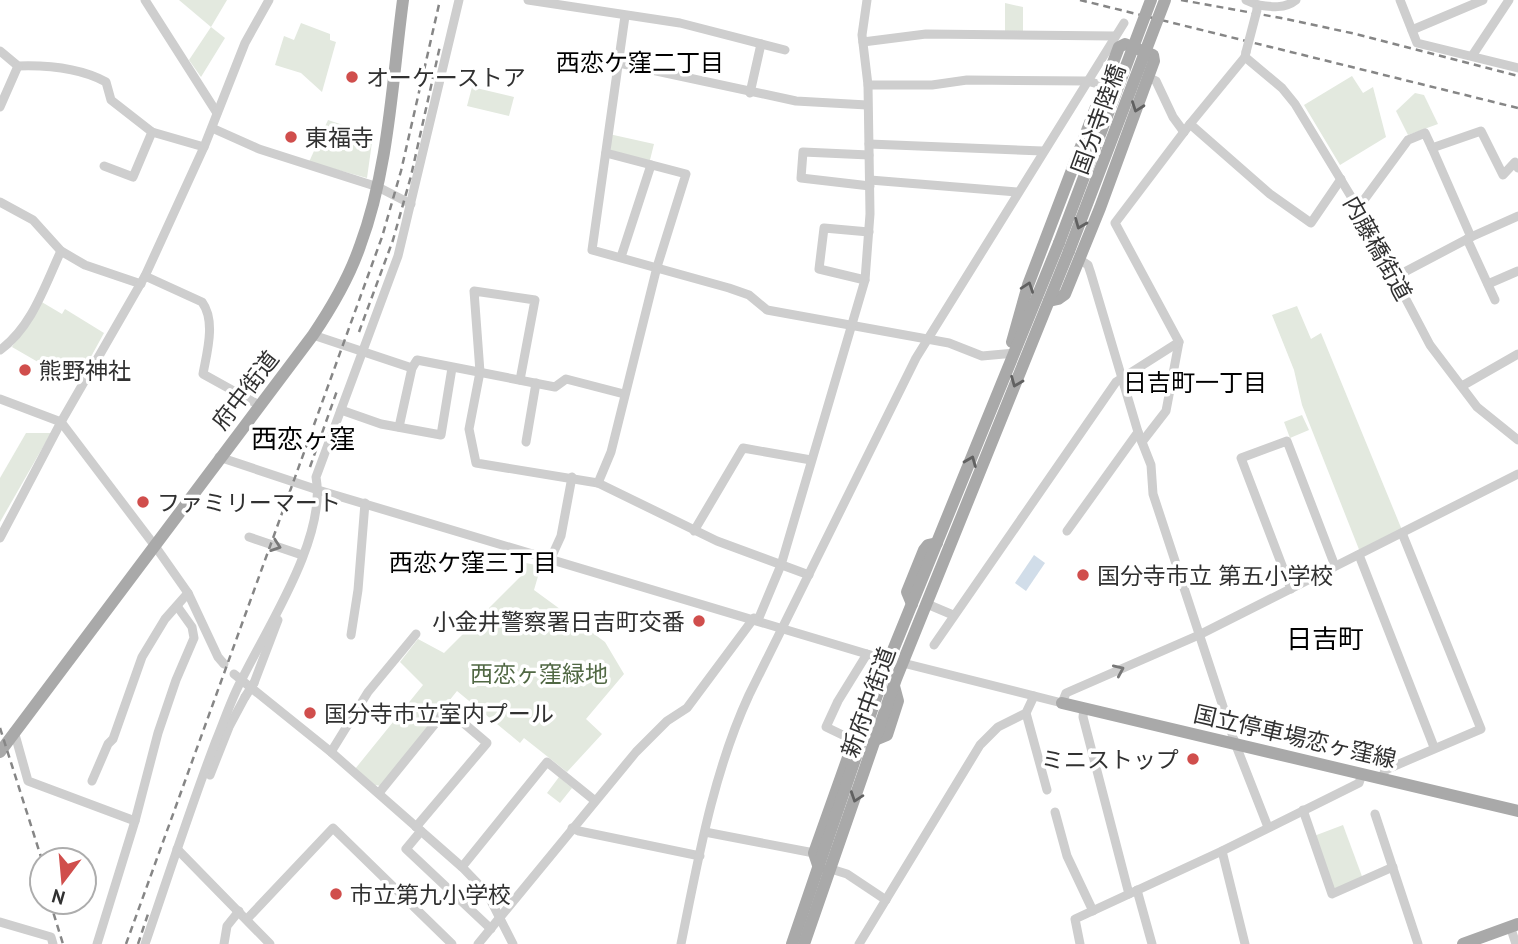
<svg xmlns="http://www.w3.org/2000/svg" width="1518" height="944" font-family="'PT Sans','Noto Sans JP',sans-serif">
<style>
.green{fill:#e3e9df}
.water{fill:#d1dde9}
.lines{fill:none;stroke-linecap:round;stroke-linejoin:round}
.minor{stroke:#cecece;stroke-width:9}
.major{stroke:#a9a9a9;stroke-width:12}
.rail{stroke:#868686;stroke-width:2.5;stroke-dasharray:7 5;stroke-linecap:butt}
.minor-bridge{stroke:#cecece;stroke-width:9}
.major-bridge{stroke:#a9a9a9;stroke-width:12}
.oneway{stroke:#616161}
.oneway2{stroke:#787878}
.poi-dot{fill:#d04e4c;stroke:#fff;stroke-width:2.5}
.labels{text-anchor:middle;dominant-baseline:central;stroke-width:7;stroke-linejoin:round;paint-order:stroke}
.poi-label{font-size:23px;fill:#313131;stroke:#fff;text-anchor:start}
.street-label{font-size:23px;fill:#313131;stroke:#fff}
.park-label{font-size:23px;fill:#516844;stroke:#fff}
.neighbourhood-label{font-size:24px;fill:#000;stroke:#fff}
.quarter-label{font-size:26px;fill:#000;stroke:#fff}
</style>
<rect width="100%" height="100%" fill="#fff"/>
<g class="green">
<polygon points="179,0 227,0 211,27 225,38 201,77 189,60 211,27"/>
<polygon points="1005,3 1023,7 1023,34 1005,34"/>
<polygon points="301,23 330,34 330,40 336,42 322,92 301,73 275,65 284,36 294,40"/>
<polygon points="1352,76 1363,93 1373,87 1386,137 1340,165 1304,105"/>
<polygon points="472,87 514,97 509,116 467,106"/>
<polygon points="1415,93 1424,95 1438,124 1408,135 1396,111"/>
<polygon points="328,120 373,135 367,178 309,162"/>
<polygon points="609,134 654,144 649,164 611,154"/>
<polygon points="40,301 62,314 65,309 104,333 76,384 12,347"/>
<polygon points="1297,306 1311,339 1321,333 1402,530 1360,552 1302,405 1294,370 1272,315"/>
<polygon points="1302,415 1309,430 1290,438 1284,422"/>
<polygon points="26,433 51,433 0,522 0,478"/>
<polygon points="526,563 541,566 534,590 605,642 624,674 586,719 602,734 567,772 524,738 520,743 457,691 381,786 375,785 355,769 423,685 400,662 418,639 444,653 522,575"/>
<polygon points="559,777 572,788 560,803 547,793"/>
<polygon points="1343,825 1363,879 1333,891 1314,836"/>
</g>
<polygon class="water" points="1034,555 1045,563 1026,591 1015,583"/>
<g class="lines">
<g class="minor">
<polyline points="145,0 217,113"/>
<polyline points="528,0 680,23 785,50"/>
<polyline points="1246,0 1258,5 1257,8"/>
<polyline points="1400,0 1417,43 1518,68"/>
<path d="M1258,5C1271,7 1285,9 1296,0"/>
<polyline points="625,16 592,250 729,288 749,295 767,310 927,339 949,343 982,356 1015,353"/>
<polyline points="1412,30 1483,0"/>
<polyline points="863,42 926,34 1115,36"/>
<path d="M0,51L18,66C48,65 80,68 106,82L111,100L152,132L204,147"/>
<polyline points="1246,52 1245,57 1282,88 1295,104 1358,208 1430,345 1477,407 1518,440"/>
<polyline points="1472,56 1509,0"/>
<polyline points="619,63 796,101 867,105"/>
<polyline points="1148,77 1156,81 1173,117 1184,132"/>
<polyline points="868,85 932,85 967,80 1087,81 1105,86"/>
<polyline points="750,93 761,44"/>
<polyline points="0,107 18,66"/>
<polyline points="1190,124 1270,194 1311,223 1341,179"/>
<polyline points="212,128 259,149 378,187 411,204"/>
<polyline points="869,144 1043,151"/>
<polyline points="1432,148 1471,237"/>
<polyline points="869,155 803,152 801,178 870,186"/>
<polyline points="104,166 133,177 152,132"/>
<polyline points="870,180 1017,192"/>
<polyline points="0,202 33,220 61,251 85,265 141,284"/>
<polyline points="1358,208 1408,140 1425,133 1432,148 1481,131 1503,175 1515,162 1518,168"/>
<polyline points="1467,239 1495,300"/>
<polyline points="621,257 651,165"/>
<polyline points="1079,259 1088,265 1091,274 1138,432 1151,465 1153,494 1235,743 1268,827"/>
<path d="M145,276L202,302C216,321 207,352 203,374L259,405"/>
<polyline points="1395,277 1471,237 1518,216"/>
<polyline points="865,280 819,269 824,228 869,232"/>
<polyline points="1488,284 1518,271"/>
<polyline points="313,335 412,368"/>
<path d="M0,350C32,327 45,285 61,251"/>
<polyline points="520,380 535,300 474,291 480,372 469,429 476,463 598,483 717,541 809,575"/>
<polyline points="1462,386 1518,354"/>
<polyline points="0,399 61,422"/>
<polyline points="341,410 381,424 441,435 452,368"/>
<polyline points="61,422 155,546 188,593 218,657 224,664"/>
<polyline points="399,427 412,368 417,360 555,387 566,379 624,394"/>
<polyline points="526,442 536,383"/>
<polyline points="1142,442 1166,411 1179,342 1115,223 1190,124 1245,57"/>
<polyline points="219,457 318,490 867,654 1062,703 1066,693 1199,635 1518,474"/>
<polyline points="598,483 611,452 657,267 686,174 606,153"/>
<polyline points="694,531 743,448 811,460"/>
<polyline points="1067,531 1138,432"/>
<polyline points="249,537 302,555"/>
<polyline points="0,538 61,422 145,276 204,147 245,43 269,0"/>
<polyline points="1359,555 1434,747"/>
<polyline points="551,558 561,536 572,477"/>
<polyline points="1291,589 1241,458 1287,441 1335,566"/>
<polyline points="927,604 953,615"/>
<polyline points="758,620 781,565 865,280 870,214 868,85 862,35 867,0"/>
<polyline points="351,635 358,590 365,503"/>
<polyline points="934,645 1116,382 1179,342"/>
<polyline points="234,674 331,752 462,867 487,893 513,944"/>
<polyline points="254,683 278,620"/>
<polyline points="1084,708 1083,717 1129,894"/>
<polyline points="1026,713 1047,790"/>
<polyline points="14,731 28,781 135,821"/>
<polyline points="853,740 826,727 838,701 867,654"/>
<polyline points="331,752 368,692 416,634"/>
<polyline points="210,775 229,727 245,697"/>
<polyline points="1382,779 1385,770 1481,729 1402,533"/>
<polyline points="92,781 108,744 113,739 142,657 165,619 188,593"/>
<polyline points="379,793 447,709 487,743 416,827"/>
<polyline points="1303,810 1332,894 1393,867"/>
<polyline points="1055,812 1067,856 1093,911"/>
<polyline points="1375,814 1418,944"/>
<polyline points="572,828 579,831 700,856"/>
<polyline points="421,831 406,849 491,929"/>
<polyline points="705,832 814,853"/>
<polyline points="177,849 270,944"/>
<polyline points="1222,851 1245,944"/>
<polyline points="462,867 547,762 594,800"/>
<polyline points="831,869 847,874 886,900"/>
<polyline points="1137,890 1152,944"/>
<polyline points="247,919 333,828 452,944"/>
<polyline points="0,922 51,937 53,944"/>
<polyline points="1510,926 1516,944"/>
<polyline points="97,944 135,821 158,733 176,680 194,638 192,627 177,606"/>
<path d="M145,944C168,877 190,809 215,743C224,722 231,699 242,679C268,626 327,537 316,477L398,256L459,0"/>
<polyline points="224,944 227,926 239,911"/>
<polyline points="478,944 636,752 667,721 687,708 754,618"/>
<path d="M681,944C698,860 713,773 749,695L916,358L1124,23"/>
<polyline points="859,944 980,745 998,727 1026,713 1034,696"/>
<polyline points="1080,944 1075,919 1222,851 1359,783 1362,774"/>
</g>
<g class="major">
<polyline points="1012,342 1028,285 1119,47 1125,44 1153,55 1154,61 1100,208 1065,294 1058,299 1049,301"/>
<polyline points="912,604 907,592 924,550 928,545 937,543"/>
<polyline points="1062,703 1518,811"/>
<polyline points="875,740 887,735 898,701 894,686"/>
<path d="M0,752L313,335C332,307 349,278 360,246C389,168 392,82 403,0"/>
<polyline points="819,868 814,853 867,704"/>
<polyline points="792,944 889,660 1059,243"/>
<polyline points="804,944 896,679 1069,251"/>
<polyline points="1463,944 1518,924"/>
</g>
<g class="rail">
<polyline points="1080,0 1518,108"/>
<polyline points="1181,0 1281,18 1356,34 1518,76"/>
<polyline points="359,332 393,240 411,176 440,46"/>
<polyline points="310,467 338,388"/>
<polyline points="0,728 42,860"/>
<polyline points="50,902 63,944"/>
<polyline points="126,944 382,237 401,171 440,0"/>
<polyline points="138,944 149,911"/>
</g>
<g class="minor-bridge">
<polyline points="1246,52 1257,10"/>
<polyline points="245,697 254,683"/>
</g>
<g class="major-bridge">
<polyline points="1059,243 1151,0"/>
<polyline points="1069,251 1165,0"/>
</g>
</g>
<defs><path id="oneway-chevron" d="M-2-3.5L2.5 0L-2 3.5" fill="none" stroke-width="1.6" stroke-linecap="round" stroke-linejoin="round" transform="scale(1.75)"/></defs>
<g class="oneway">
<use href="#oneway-chevron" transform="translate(1137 107) rotate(110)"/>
<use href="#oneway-chevron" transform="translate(1080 224) rotate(112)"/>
<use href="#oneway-chevron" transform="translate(1028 287) rotate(-71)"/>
<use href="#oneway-chevron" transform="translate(1016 382) rotate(112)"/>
<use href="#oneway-chevron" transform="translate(971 461) rotate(-68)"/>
<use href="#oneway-chevron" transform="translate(856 797) rotate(109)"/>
</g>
<g class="oneway2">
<use href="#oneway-chevron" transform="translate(276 546) rotate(19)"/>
<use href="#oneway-chevron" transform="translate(1119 670) rotate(-24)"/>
</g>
<g class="poi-dot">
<circle cx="352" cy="77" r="7"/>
<circle cx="291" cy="137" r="7"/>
<circle cx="25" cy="370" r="7"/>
<circle cx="143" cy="502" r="7"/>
<circle cx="1083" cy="575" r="7"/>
<circle cx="699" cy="621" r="7"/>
<circle cx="310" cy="713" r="7"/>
<circle cx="1193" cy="759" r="7"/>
<circle cx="336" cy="894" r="7"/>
</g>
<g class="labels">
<g class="poi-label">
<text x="366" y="77">オーケーストア</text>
<text x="305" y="137">東福寺</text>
<text x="39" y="370">熊野神社</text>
<text x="157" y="502">ファミリーマート</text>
<text x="1097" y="575">国分寺市立 第五小学校</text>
<text x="685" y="621" text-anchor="end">小金井警察署日吉町交番</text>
<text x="324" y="713">国分寺市立室内プール</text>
<text x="1179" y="759" text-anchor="end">ミニストップ</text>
<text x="350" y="894">市立第九小学校</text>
</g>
<g class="street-label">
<text transform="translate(1098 119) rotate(-70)">国分寺陸橋</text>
<text transform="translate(1378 248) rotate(61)">内藤橋街道</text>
<text transform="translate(245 390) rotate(-52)">府中街道</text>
<text transform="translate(868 702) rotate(-70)">新府中街道</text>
<text transform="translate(1295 736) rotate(13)">国立停車場恋ヶ窪線</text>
</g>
<g class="park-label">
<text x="539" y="673">西恋ヶ窪緑地</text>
</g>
<g class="neighbourhood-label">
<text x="640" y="62">西恋ケ窪二丁目</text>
<text x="1195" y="382">日吉町一丁目</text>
<text x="473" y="562">西恋ケ窪三丁目</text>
</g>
<g class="quarter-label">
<text x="303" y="438">西恋ヶ窪</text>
<text x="1325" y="638">日吉町</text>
</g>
</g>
<g transform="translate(63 881) rotate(196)"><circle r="33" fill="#ffffff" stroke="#adadad" stroke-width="2"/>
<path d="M0-5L12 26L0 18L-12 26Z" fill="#d04e4c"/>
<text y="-10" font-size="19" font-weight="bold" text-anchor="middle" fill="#313131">N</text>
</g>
</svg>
